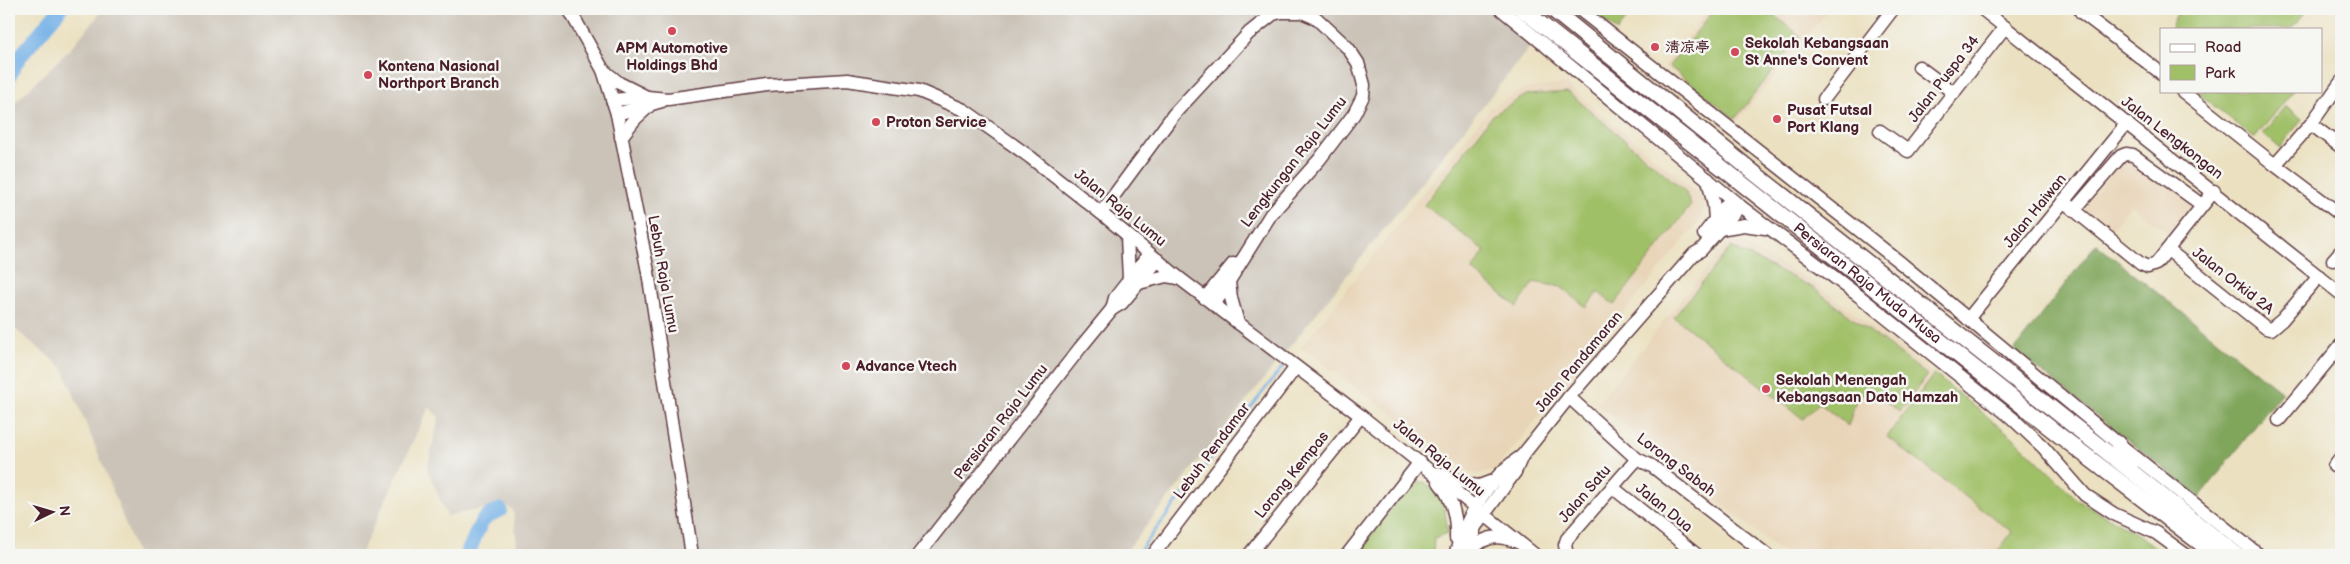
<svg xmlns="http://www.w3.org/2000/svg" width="2350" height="564" font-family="'Balsamiq Sans','LXGW WenKai TC',sans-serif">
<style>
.built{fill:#e8d4b7}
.industrial{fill:#cbc3b8}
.green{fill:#a0c068;stroke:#75704a}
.forest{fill:#80a65c;stroke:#656244}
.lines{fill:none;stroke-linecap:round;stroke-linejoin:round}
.stream{stroke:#75b1e7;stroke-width:2.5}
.river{stroke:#75b1e7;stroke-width:15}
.minor-casing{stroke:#623c42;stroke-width:15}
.major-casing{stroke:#623c42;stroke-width:18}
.minor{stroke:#fff;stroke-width:12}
.major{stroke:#fff;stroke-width:15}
.poi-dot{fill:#d1495b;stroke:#f6f6f2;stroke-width:2}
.labels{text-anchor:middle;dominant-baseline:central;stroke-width:5;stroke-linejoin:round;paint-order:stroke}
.poi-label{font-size:15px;font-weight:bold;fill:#4a1f2b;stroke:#f6f6f2;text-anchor:start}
.street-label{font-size:15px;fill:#4a1f2b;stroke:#f6f6f2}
</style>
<rect width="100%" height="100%" fill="#f6f6f2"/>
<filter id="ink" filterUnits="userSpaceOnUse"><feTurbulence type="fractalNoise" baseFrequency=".02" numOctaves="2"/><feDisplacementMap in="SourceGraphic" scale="10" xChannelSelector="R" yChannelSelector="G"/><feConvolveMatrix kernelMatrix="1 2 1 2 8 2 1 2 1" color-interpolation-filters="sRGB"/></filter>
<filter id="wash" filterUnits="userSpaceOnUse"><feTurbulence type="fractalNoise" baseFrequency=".0096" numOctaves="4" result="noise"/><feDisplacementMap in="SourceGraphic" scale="20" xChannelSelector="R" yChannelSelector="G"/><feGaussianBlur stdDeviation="1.12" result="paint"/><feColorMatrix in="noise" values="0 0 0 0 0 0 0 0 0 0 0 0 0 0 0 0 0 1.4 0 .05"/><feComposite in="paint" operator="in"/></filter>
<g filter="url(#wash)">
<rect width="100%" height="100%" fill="#ebe1c1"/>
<g class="built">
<polygon points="1709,9 1829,9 1737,122 1664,66"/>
<polygon points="1566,84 1707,201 1701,219 1495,470 1475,475 1301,347 1490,108 1523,89"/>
<polygon points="2127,157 2198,204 2174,238 2131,205 2109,233 2080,208"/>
<polygon points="1731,238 1811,280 1934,374 2014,438 2079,501 2142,537 2166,555 1948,555 1938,548 1930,555 1785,555 1597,404"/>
</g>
<polygon class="industrial" points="104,9 1495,9 1533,43 1123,555 518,555 513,510 504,505 447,516 427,469 439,417 429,407 360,555 137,555 107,475 63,368 9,324 9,108 69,50"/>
<g class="green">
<polygon points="1589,9 1634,9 1617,31"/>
<polygon points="1715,9 1766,9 1800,36 1735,119 1669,66"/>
<polygon points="2179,9 2308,9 2291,29 2170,29"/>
<polygon points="2195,91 2293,91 2255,138"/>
<polygon points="1568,92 1685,191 1691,205 1614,305 1598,292 1586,307 1561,287 1534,282 1517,307 1472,270 1485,251 1424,205 1493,115 1526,95"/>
<polygon points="2285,106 2302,119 2280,148 2263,134"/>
<polygon points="1731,247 1812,287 1927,375 1900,412 1885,401 1858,393 1848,426 1819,403 1803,419 1674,317"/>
<polygon points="1934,374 2014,438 2079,501 2142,537 2166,555 1995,555 2012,532 1887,437"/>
<polygon points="1425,482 1444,502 1448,533 1434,538 1433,555 1373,555 1362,547 1410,484"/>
</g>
<polygon class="forest" points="2096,244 2282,392 2200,497 2014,350"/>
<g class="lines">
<polyline class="stream" points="1136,555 1284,365"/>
<g class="river">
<polyline points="9,76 18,59 60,9"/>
<path d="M466,555C479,535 475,518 500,510"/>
</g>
</g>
</g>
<g filter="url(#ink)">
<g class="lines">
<defs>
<g id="minor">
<polyline points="569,9 603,70 617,114 648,272 692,555"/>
<polyline points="1501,9 1740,206 1859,296 2012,418 2043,447 2085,495 2114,514 2156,533 2186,555"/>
<polyline points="1579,9 1902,264 2119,444 2259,555"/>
<polyline points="1982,9 2341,294"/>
<polyline points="2081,9 2081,12 2161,73"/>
<polyline points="1919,67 1954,93"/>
<polyline points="603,70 619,83 647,97"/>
<polyline points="2182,91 2275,165 2311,124 2341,82"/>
<polyline points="1824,99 1893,9"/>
<polyline points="612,100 647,97 668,99 767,85 847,80 919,91 964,110 1030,157 1101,213 1179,278 1361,416 1535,555"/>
<polyline points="617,114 662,101"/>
<polyline points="2311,124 2341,147"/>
<polyline points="1880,131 1908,151 2005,27"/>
<polyline points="621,137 635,119 648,107"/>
<polyline points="2275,165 2341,215"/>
<polyline points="1708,179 1714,206 1715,220"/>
<polyline points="2063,201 2141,264 2148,267 2156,264 2214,191"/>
<polyline points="2075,209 2121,156 2126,154 2133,155 2202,205"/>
<polyline points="1101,213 1174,114 1249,33 1273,14 1282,12 1302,12 1316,18 1348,48 1358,63 1364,85 1363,96 1354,114 1319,160 1271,214 1214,305"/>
<polyline points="1719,229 1744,225 1765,228"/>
<polyline points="1704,234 1731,199"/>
<polyline points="1127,236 1129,279"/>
<polyline points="2168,250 2266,328 2271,329 2282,320 2319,276"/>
<polyline points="2333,260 2341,251"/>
<polyline points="1229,282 1231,298 1238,323"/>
<polyline points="1139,283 1166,276 1179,278"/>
<polyline points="1205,298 1233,264"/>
<polyline points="1112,309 1115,298 1149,254"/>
<polyline points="1968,319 2127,123"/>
<polyline points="1569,397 1637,459 1652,466 1767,555"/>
<polyline points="2279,420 2341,345"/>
<polyline points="2334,466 2341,457"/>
<polyline points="1438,473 1471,485 1479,486 1495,480"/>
<path d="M1439,482C1452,498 1457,518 1456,538"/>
<polyline points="1612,487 1697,555"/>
<path d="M1469,554C1480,538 1496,533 1514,541"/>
<polyline points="918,555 1080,348 1112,309 1122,303 1158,260"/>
<polyline points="1153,555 1296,367"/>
<polyline points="1249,555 1361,416"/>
<polyline points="1347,555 1420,462"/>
<path d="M1455,555C1466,517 1488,478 1522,456"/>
<polyline points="1467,555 1475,527 1515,472 1522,456 1569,397 1694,254 1701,250 1740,206"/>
<polyline points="1567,555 1565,545 1567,539 1637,459"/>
</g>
<g id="major">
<path id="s1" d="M1522,9L2059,435L2216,555"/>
<polyline points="1552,9 1758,176 2237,555"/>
<polyline points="2119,444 2131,470"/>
</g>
</defs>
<use href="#minor" class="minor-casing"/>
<use href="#major" class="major-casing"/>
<use href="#minor" class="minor"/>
<use href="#major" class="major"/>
</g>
</g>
<g class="poi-dot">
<circle cx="672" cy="31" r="5"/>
<circle cx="1655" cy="47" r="5"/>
<circle cx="1735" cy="52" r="5"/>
<circle cx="368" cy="75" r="5"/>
<circle cx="1777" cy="119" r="5"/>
<circle cx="876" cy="122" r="5"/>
<circle cx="846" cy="366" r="5"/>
<circle cx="1766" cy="389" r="5"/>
</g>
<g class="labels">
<g class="poi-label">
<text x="1745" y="43">Sekolah Kebangsaan<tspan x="1745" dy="17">St Anne's Convent</tspan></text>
<text x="1665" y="47">清凉亭</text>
<text x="672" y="48" text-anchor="middle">APM Automotive<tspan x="672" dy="17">Holdings Bhd</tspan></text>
<text x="378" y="66">Kontena Nasional<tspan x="378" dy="17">Northport Branch</tspan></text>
<text x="1787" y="110">Pusat Futsal<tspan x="1787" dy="17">Port Klang</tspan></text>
<text x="886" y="122">Proton Service</text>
<text x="856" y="366">Advance Vtech</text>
<text x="1776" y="380">Sekolah Menengah<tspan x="1776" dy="17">Kebangsaan Dato Hamzah</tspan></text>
</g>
<g class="street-label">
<text transform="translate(1944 79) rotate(-52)">Jalan Puspa 34</text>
<text transform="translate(2172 138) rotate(38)">Jalan Lengkongan</text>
<text transform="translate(1294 162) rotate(-52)">Lengkungan Raja Lumu</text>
<text transform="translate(1120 208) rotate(39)">Jalan Raja Lumu</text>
<text transform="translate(2035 211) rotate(-51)">Jalan Haiwan</text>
<text transform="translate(663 274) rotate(80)">Lebuh Raja Lumu</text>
<text transform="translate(2233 281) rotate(38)">Jalan Orkid 2A</text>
<text stroke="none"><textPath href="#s1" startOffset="441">Persiaran Raja Muda Musa</textPath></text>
<text transform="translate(1579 362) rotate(-50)">Jalan Pandamaran</text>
<text transform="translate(1001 422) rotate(-52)">Persiaran Raja Lumu</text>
<text transform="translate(1212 451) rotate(-53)">Lebuh Pendamar</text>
<text transform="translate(1439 458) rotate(39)">Jalan Raja Lumu</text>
<text transform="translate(1676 465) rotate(37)">Lorong Sabah</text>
<text transform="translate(1292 475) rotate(-51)">Lorong Kempas</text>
<text transform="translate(1585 494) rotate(-49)">Jalan Satu</text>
<text transform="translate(1664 508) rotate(39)">Jalan Dua</text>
</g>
</g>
<rect width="2350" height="564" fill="none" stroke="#f6f6f2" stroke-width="30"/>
<rect x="2160" y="28" width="162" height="65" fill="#f6f6f2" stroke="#b1a0a2"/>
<rect x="2170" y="44" width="25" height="8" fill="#ffffff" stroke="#b1a0a2"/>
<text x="2205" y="52" font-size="15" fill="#4a1f2b">Road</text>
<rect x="2170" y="65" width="25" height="15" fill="#a0c068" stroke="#b1a0a2"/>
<text x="2205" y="78" font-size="15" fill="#4a1f2b">Park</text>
<g transform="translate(52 512) rotate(85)" stroke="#f6f6f2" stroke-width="4" paint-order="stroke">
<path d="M0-4L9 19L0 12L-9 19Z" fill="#4a1f2b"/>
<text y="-8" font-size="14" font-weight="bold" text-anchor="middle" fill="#4a1f2b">N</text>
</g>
</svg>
